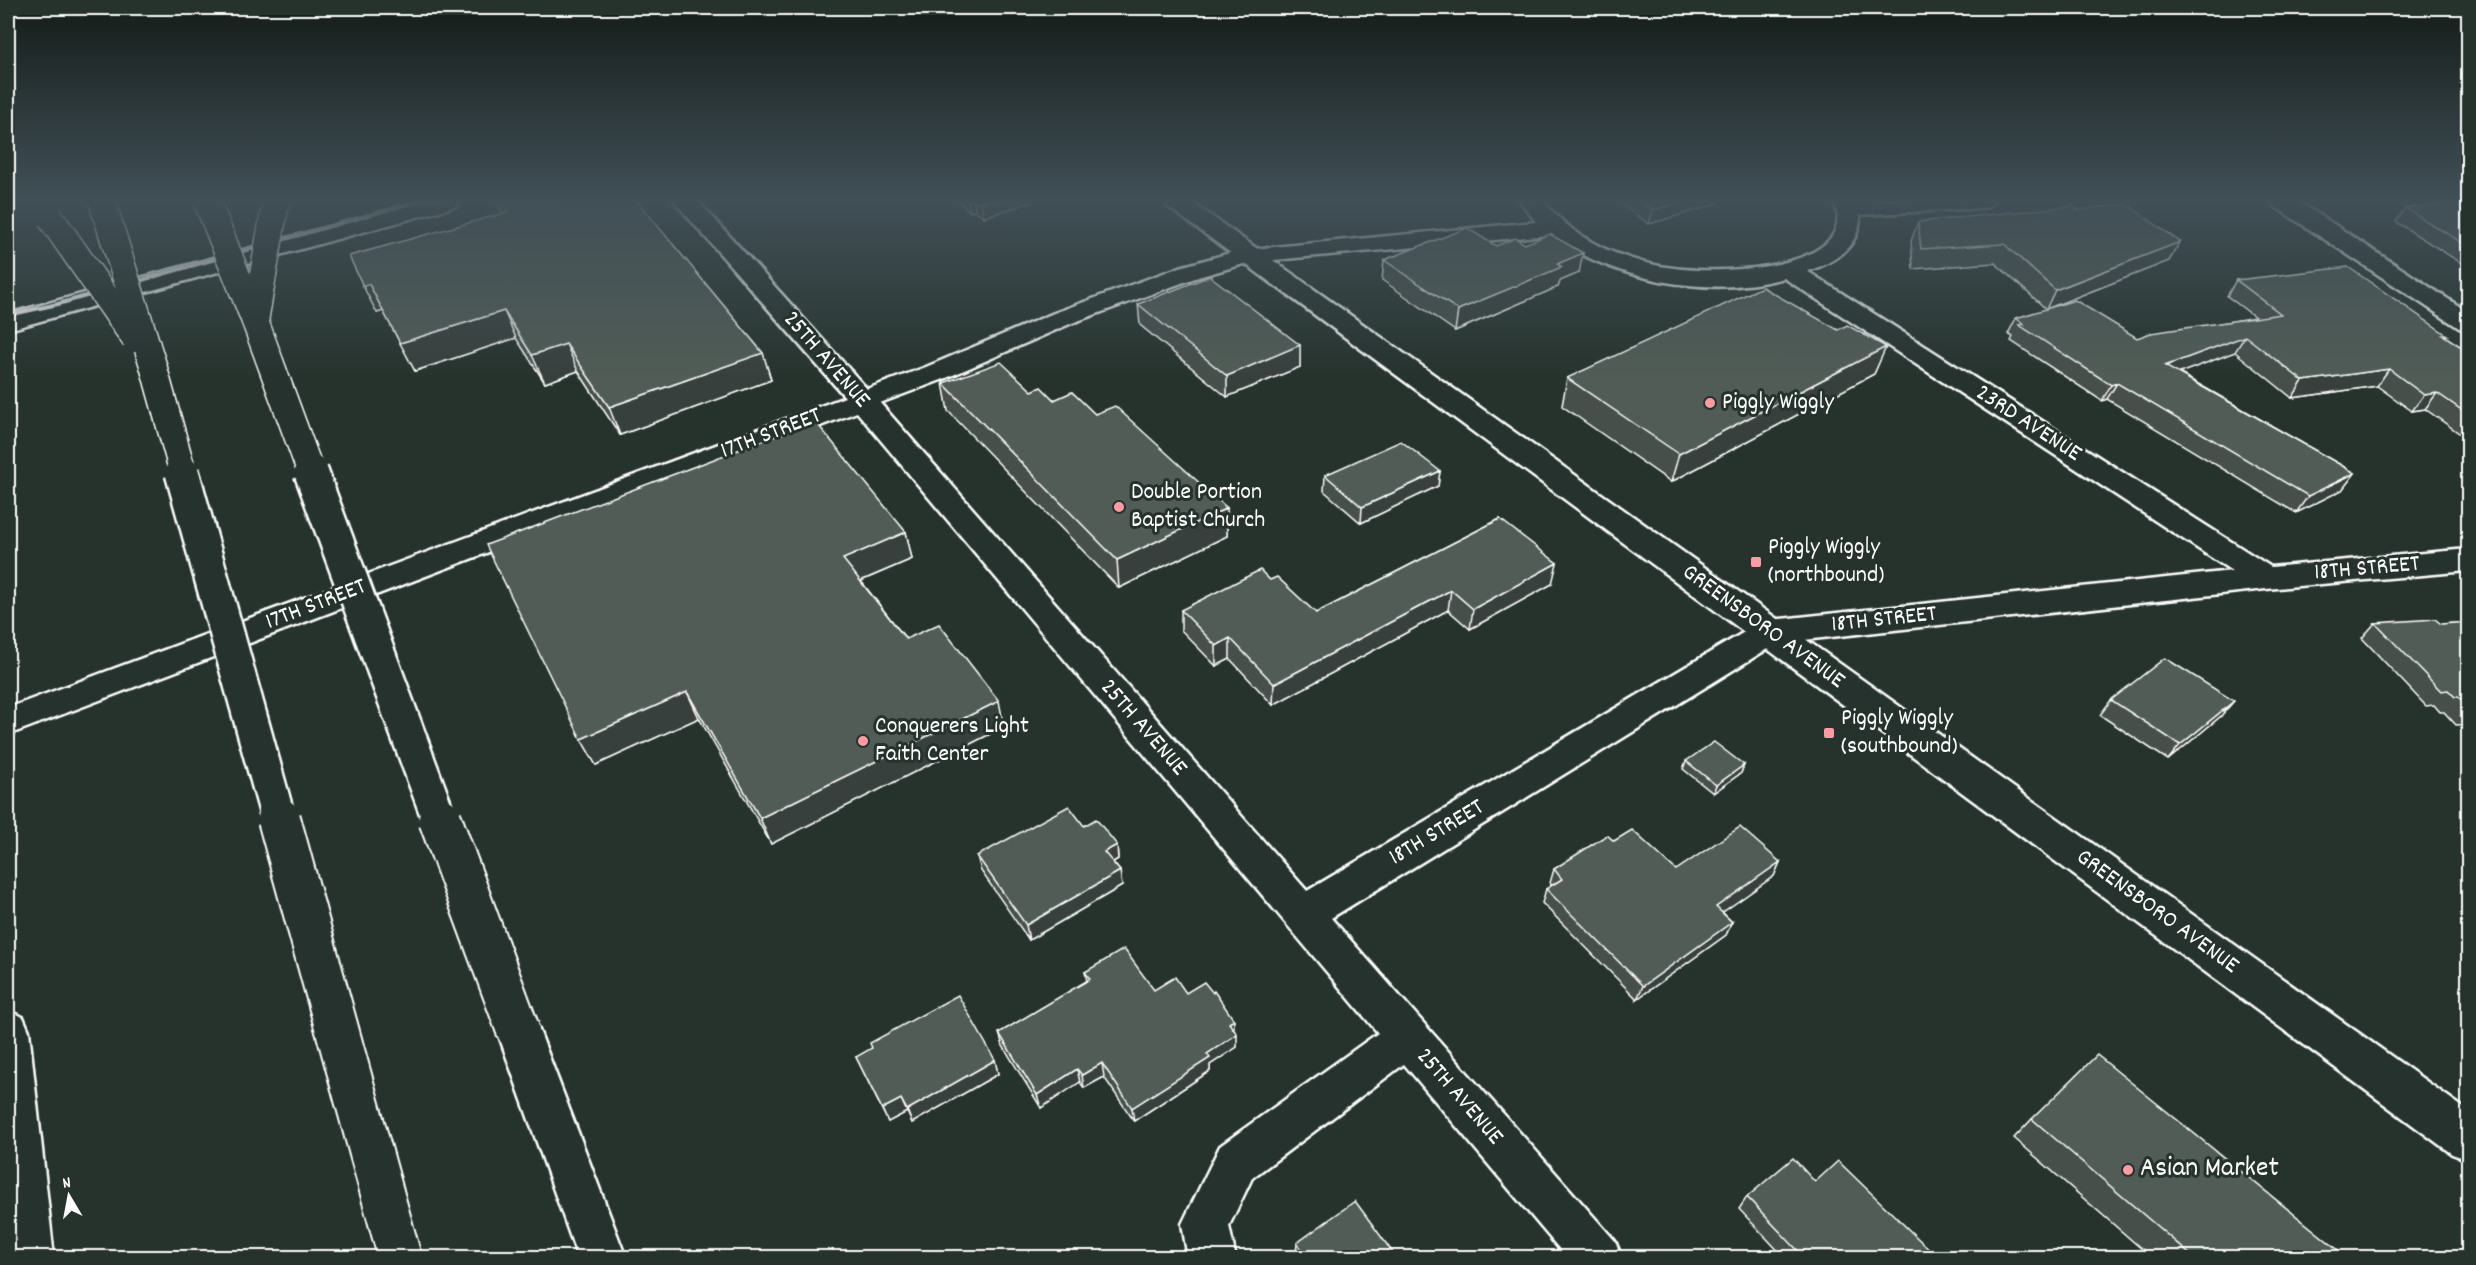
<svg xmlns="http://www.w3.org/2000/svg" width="2476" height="1265" font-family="Dekko,sans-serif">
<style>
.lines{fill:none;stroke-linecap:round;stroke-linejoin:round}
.minor-casing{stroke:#fff;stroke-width:5}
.secondary-casing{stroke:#fff;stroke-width:5}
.motorway-casing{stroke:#fff;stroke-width:5}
.minor{fill:#26332d;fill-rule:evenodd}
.secondary{fill:#26332d;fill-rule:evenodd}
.motorway{fill:#26332d;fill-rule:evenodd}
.rail{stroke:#fff;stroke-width:4}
.motorway-bridge-far2-casing{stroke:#fff;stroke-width:29;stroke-linecap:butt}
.motorway-bridge-far1-casing{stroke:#fff;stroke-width:38;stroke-linecap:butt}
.motorway-bridge-casing{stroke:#fff;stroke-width:46;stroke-linecap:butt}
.motorway-bridge-far2{stroke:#26332d;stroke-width:26}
.motorway-bridge-far1{stroke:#26332d;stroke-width:33}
.motorway-bridge{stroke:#26332d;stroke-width:42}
.wall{fill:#464f4b;stroke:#fff;stroke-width:1.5}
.shaded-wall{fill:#39403d;stroke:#fff;stroke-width:1.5}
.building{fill:#515c57;stroke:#fff;stroke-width:1.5}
.poi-dot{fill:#ff9aa2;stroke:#26332d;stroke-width:2}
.labels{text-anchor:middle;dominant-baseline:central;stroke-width:6;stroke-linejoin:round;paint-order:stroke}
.street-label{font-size:24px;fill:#fff;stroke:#26332d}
.poi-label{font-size:24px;fill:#fff;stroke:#26332d;text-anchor:start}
.near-poi-label{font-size:28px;fill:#fff;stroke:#26332d;text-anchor:start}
</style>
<rect width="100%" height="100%" fill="#26332d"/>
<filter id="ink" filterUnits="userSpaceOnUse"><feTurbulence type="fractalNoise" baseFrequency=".0167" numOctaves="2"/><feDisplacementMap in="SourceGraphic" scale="12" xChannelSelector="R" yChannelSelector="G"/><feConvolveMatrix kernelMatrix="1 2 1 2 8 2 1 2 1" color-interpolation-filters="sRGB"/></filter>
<g filter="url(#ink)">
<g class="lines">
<defs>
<g id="minor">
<polygon points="423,201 460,201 457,206 8,330 8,314"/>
<path d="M674,201H698L867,389L926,367L1054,313L1180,267L1241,250L1536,222L1520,201H1543C1566,228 1592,246 1626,257C1648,265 1674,269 1698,270C1736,272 1860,267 1834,201H1993L1990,206L1982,208L1860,215C1860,247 1834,263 1807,271L2271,567L2468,549V571L2266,589L1777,643L1331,918L1615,1241L1622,1258H1567L1404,1064L1252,1178L1229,1226L1236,1258H1188L1182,1224L1220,1146L1378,1033L857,412L8,735V708L845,397ZM1549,235C1614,280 1707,299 1784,278L2232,571L1770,620L1758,624L1307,891L880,403L944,379L1072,323L1198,277L1251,262Z"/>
<polygon points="2271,201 2298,201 2468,312 2468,331 2459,328 2274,206"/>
<polygon points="8,1011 23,1017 29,1031 54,1258 8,1258"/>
</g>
<polygon id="secondary" points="1164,201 1190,201 2468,1111 2468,1160 2452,1154 1167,206"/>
<polygon id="motorway" points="518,1010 533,1016 539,1030 626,1258 578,1258 497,1030 503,1016"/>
</defs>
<use href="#minor" class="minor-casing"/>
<use href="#secondary" class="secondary-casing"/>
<use href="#motorway" class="motorway-casing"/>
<use href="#minor" class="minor"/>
<use href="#secondary" class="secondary"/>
<use href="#motorway" class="motorway"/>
<polyline class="rail" points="8,315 58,304 418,201"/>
<defs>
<g id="motorway-bridge-far2">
<polyline points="102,201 153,365 183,473"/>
<polyline points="207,201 255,321 311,473"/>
<polyline points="50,217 135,339"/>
<polyline points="255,321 276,201"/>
</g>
<g id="motorway-bridge-far1">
<polyline points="182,472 279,821"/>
<polyline points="311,472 440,821"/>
</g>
<g id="motorway-bridge">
<polyline points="279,819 400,1258"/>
<polyline points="440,819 518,1030"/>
</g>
</defs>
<use href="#motorway-bridge-far2" class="motorway-bridge-far2-casing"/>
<use href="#motorway-bridge-far1" class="motorway-bridge-far1-casing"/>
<use href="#motorway-bridge" class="motorway-bridge-casing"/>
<use href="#motorway-bridge-far2" class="motorway-bridge-far2"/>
<use href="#motorway-bridge-far1" class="motorway-bridge-far1"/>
<use href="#motorway-bridge" class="motorway-bridge"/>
</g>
<g class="wall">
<polygon points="495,201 637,201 763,353 771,380 620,435 578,371 545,383 516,338 415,371 383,311 377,313 503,213"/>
<polygon points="958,201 1032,201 1032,202 984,217 975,210 970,212"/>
<polygon points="1616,201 1719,201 1718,204 1649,224"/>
<polygon points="2469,202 2469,268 2396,222 2405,208"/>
<polygon points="2077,210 2180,242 2169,261 2046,309 1995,263 1913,269 1911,241 1918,222"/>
<polygon points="1525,244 1579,273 1560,281 1558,287 1455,331 1382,280 1384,260 1496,246"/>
<polygon points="2236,280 2447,335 2446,337 2469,352 2469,440 2425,409 2412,411 2377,386 2292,398 2235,352 2179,373 2355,473 2342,490 2296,513 2107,399 2102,401 2011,341 2013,337 2008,334 2016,318 2137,338 2255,317 2227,296"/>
<polygon points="1138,304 1300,345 1300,367 1227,397 1140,325"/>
<polygon points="1838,330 1886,347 1874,374 1671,482 1562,406 1567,378"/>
<polygon points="943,383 1032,391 1095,414 1227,508 1227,536 1119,588 948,411"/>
<polygon points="1440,471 1438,486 1361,523 1324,491 1325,475"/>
<polygon points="1500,519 1552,584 1470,629 1448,610 1273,705 1230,659 1216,666 1181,630 1181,610 1270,580 1316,613"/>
<polygon points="906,532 912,559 861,581 906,639 1004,727 771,844 699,718 596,765 581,739"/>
<polygon points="2469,622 2469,724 2456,725 2444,712 2440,712 2434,705 2426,706 2362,638 2375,623 2441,624"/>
<polygon points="2111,700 2221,716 2168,760 2100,715"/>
<polygon points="1686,761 1744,765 1741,773 1713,793 1683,769"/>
<polygon points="1084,826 1117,845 1118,859 1113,862 1120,871 1122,886 1029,940 981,871 977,856"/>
<polygon points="1614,841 1676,870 1780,862 1774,876 1722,912 1732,922 1726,935 1637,999 1542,903 1546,889 1552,886 1550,883 1554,869"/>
<polygon points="1085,972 1154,990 1186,993 1234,1030 1237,1047 1210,1065 1210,1071 1134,1121 1104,1077 1084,1088 1080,1082 1041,1108 1003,1046 999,1033 1087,981"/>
<polygon points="856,1057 995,1060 998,1074 912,1123 907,1112 888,1122"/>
<polygon points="2032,1119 2347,1257 2151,1257 2014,1138"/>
<polygon points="1815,1182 1937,1257 1784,1257 1739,1209 1747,1197"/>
<polygon points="1297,1243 1396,1257 1298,1257 1296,1254"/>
</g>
<g class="shaded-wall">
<polygon points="968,201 974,201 975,210 970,212"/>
<polygon points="988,201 1032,201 1032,202 984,217 981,203"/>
<polygon points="1685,201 1719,201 1718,204 1649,224 1653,210"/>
<polygon points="2180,242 2169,261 2046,309 2055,290"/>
<polygon points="1583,253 1579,273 1560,281 1558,287 1455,331 1458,310 1557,264"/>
<polygon points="369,284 383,311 377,313 363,286"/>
<polygon points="504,311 516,338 415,371 400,343"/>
<polygon points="2245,336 2235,352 2156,382 2165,366"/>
<polygon points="566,344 578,371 545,383 532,355"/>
<polygon points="1300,345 1300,367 1227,397 1227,376"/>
<polygon points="1886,347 1874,374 1671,482 1679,454"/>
<polygon points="763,353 771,380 620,435 609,407"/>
<polygon points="2389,369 2377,386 2292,398 2303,381"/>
<polygon points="2117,383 2107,399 2102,401 2111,385"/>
<polygon points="2437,393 2425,409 2412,411 2424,395"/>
<polygon points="1440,471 1438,486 1361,523 1362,507"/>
<polygon points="2355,473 2342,490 2296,513 2308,496"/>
<polygon points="1227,508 1227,536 1119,588 1117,560"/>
<polygon points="906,532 912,559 851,585 843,559"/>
<polygon points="1557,563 1552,584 1470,629 1473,609"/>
<polygon points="1451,590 1448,610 1273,705 1274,684"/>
<polygon points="1230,638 1230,659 1216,666 1216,646"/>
<polygon points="687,692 699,718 596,765 581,739"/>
<polygon points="999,701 1004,727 771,844 760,818"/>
<polygon points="2234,701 2221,716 2168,760 2180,745"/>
<polygon points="1744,765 1741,773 1713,793 1716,785"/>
<polygon points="1117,845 1118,859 1106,866 1104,852"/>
<polygon points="1780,862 1774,876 1710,921 1716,907"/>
<polygon points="1120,871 1122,886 1029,940 1026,925"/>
<polygon points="1732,922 1726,935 1637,999 1643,986"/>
<polygon points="1234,1020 1234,1034 1229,1023"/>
<polygon points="1237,1034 1237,1047 1210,1065 1210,1071 1134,1121 1132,1108 1207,1054"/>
<polygon points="995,1060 998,1074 912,1123 907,1110"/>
<polygon points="1102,1063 1104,1077 1084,1088 1082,1075"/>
<polygon points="1077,1069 1080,1082 1041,1108 1037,1095"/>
<polygon points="901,1099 907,1112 888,1122 882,1109"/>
</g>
<g class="building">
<polygon points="501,201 637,201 763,353 609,407 566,344 532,355 504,311 400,343 369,284 363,286 349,256 508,212"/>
<polygon points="1639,201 1685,201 1653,210"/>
<polygon points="2469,202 2469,247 2405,208"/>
<polygon points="2127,204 2180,242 2055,290 2004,244 1921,249 1918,222 2073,206 2077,210"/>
<polygon points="1467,228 1496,246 1515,238 1525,244 1550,234 1583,253 1557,264 1562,267 1458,310 1384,260"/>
<polygon points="2348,267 2447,335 2443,335 2469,352 2469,415 2437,393 2424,395 2389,369 2303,381 2245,336 2165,366 2355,473 2308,496 2117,383 2111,385 2019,325 2024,324 2016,318 2075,300 2137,338 2151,333 2281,314 2236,280"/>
<polygon points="1210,276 1300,345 1227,376 1138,304"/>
<polygon points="1762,287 1838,330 1847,325 1886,347 1679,454 1567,378"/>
<polygon points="1001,362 1032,391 1041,387 1054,400 1072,392 1095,414 1115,406 1227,508 1117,560 943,383"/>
<polygon points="815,421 906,532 843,559 906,639 939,624 999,701 760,818 687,692 581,739 486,545"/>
<polygon points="1401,441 1440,471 1362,507 1325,475"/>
<polygon points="1500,519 1557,563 1473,609 1451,590 1274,684 1230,638 1216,646 1181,610 1260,570 1270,580 1277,577 1316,613"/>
<polygon points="2435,619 2441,624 2469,622 2469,707 2458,697 2455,697 2448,690 2441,691 2375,623"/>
<polygon points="2165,658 2234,701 2180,745 2111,700"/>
<polygon points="1714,742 1744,765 1716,785 1686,761"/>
<polygon points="1069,806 1084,826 1096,819 1117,845 1104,852 1120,871 1026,925 977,856"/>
<polygon points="1740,827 1780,862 1716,907 1732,922 1643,986 1546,889 1562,879 1554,869 1607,835 1614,841 1632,830 1676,870"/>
<polygon points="1124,949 1154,990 1175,977 1186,993 1204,982 1213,993 1214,991 1234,1020 1229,1023 1237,1034 1207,1054 1210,1058 1132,1108 1102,1063 1082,1075 1077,1069 1037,1095 999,1033 1090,979 1085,972"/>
<polygon points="958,995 995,1060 907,1110 901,1099 882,1109 856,1057 872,1048 870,1043"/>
<polygon points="2097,1055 2347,1257 2193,1257 2032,1119"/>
<polygon points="1793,1158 1815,1182 1838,1161 1937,1257 1804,1257 1747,1197"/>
<polygon points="1355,1201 1396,1257 1307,1257 1297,1243"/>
</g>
</g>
<linearGradient id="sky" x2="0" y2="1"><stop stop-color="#151c19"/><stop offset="0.53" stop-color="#415057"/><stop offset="1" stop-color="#415057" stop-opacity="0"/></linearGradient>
<rect width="2476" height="378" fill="url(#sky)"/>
<g class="poi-dot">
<circle cx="1710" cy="403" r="6"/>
<circle cx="1119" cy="507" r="6"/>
<rect x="1750" y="556" width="12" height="12" rx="3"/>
<rect x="1823" y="727" width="12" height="12" rx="3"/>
<circle cx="863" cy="741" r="6"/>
<circle cx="2128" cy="1170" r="6"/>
</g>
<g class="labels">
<g class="street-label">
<text transform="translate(826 360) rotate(49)">25TH AVENUE</text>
<text transform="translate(2028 424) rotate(33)">23RD AVENUE</text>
<text transform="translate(771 434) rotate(-21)">17TH STREET</text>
<text transform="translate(2367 569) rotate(-5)">18TH STREET</text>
<text transform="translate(316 605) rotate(-21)">17TH STREET</text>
<text transform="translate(1884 620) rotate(-6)">18TH STREET</text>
<text transform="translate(1763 627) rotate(36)">GREENSBORO AVENUE</text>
<text transform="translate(1143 728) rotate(49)">25TH AVENUE</text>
<text transform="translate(1437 833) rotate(-31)">18TH STREET</text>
<text transform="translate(2157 912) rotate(36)">GREENSBORO AVENUE</text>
<text transform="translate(1459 1097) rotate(49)">25TH AVENUE</text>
</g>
<g class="poi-label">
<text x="1722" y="403">Piggly Wiggly</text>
<text x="1131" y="493">Double Portion<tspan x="1131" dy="28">Baptist Church</tspan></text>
<text x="1768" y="548">Piggly Wiggly<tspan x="1768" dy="28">(northbound)</tspan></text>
<text x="1841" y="719">Piggly Wiggly<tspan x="1841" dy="28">(southbound)</tspan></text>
<text x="875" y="727">Conquerers Light<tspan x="875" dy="28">Faith Center</tspan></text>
</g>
<g class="near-poi-label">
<text x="2140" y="1170">Asian Market</text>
</g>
</g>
<rect width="2476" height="1265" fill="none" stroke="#26332d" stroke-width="30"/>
<rect x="15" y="15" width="2446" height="1235" fill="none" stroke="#fff" stroke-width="2" filter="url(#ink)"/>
<g transform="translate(69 1196) rotate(350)" stroke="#26332d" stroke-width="4.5" paint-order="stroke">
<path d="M0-4.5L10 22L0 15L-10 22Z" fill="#ffffff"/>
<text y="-9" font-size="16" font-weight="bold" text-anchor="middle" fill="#ffffff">N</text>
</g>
</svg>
